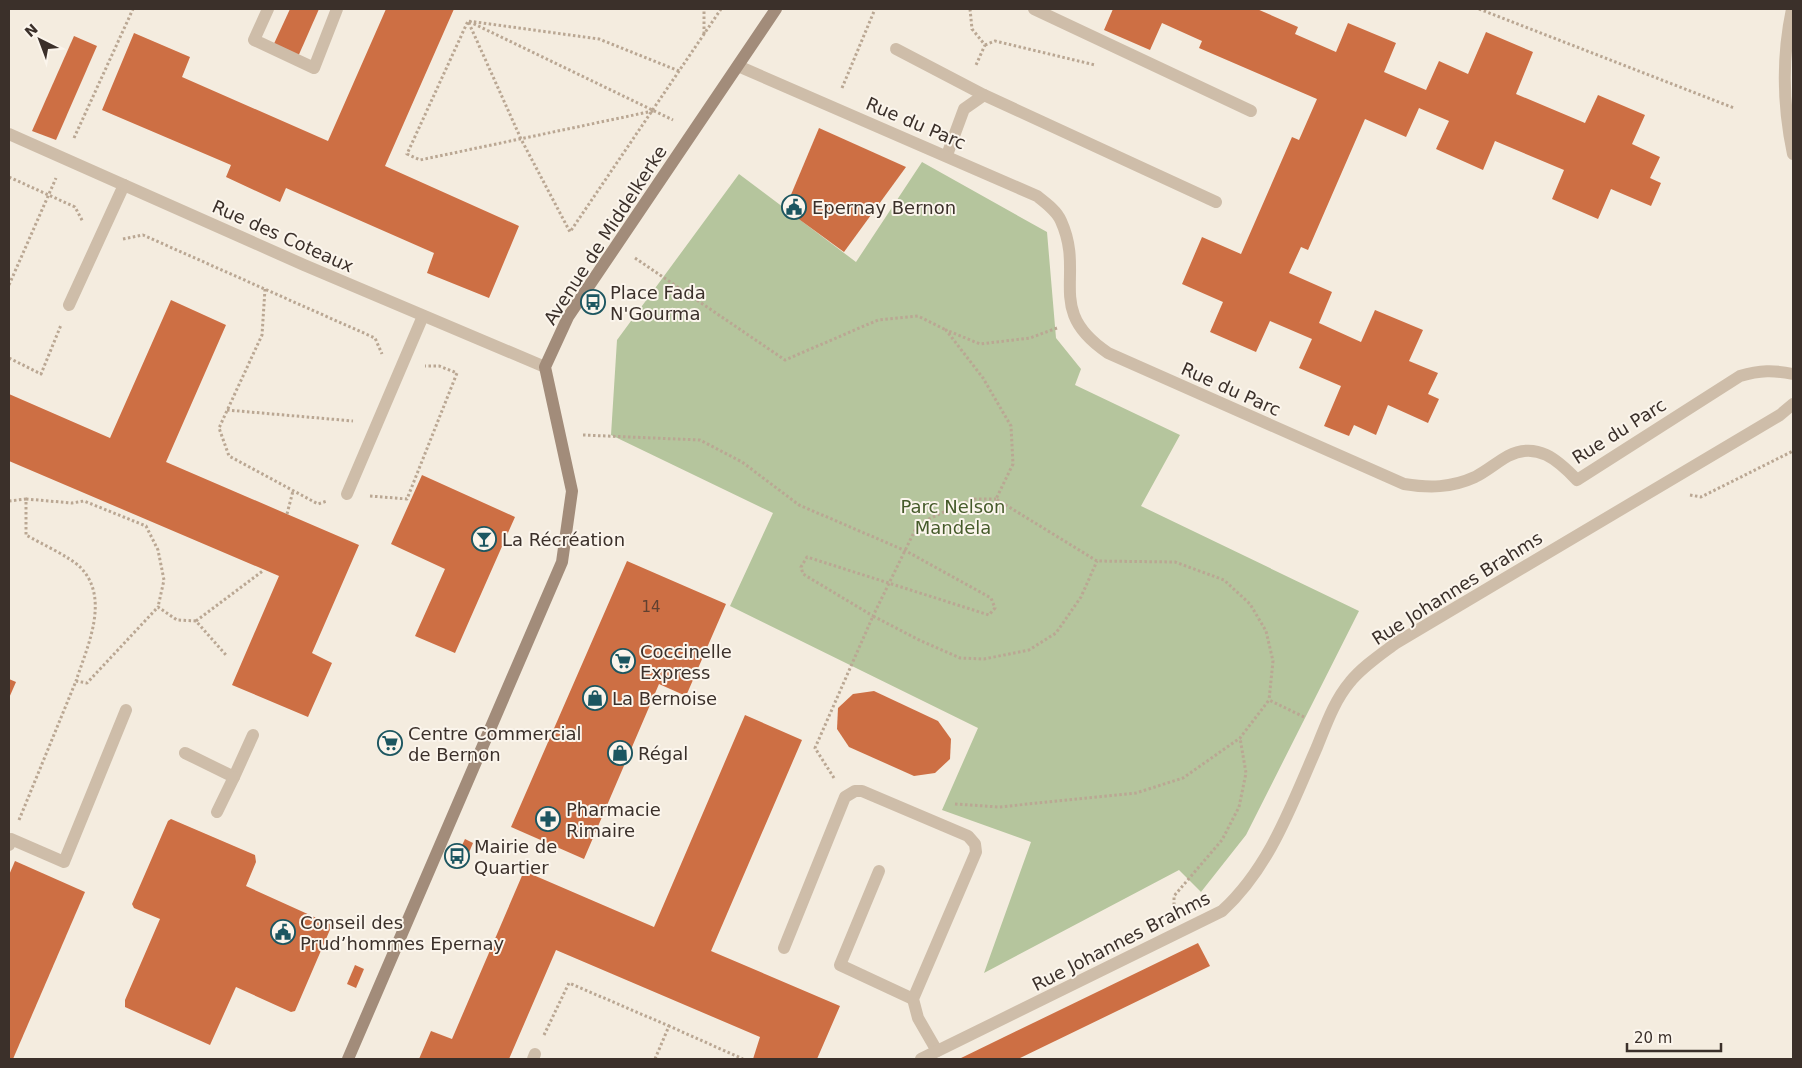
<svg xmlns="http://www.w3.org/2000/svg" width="1802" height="1068" font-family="'DejaVu Sans',sans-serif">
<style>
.green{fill:#b5c59d}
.building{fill:#cd6f44}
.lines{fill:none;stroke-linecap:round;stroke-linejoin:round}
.path{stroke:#baa793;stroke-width:3;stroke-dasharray:2.5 2.5;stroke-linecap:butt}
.lane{stroke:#cebda9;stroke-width:12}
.street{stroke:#cebda9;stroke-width:12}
.secondary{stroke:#a28c7a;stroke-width:12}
.labels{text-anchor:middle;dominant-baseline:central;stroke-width:4;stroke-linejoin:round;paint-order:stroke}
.number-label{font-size:15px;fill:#604030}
.street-label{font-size:18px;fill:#3b302a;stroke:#fbf5ec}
.poi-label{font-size:18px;fill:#3b302a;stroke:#fbf5ec;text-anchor:start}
.park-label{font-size:18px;fill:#465b2b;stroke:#fbf5ec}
</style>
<rect width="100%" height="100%" fill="#f4ecdf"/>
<polygon class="green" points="922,162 1047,232 1056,338 1081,369 1075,385 1180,435 1141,506 1359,611 1246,835 1201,892 1179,870 984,973 1031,842 942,810 978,728 730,606 773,513 611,435 617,340 739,174 856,262"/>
<g class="building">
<polygon points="290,9 319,9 297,59 272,48"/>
<polygon points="386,9 454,9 385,166 519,226 489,298 427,273 434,253 286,188 280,202 226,177 231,165 102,110 134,33 190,57 182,77 328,141"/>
<polygon points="1113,9 1257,9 1298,27 1295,34 1336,52 1348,23 1396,43 1384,72 1426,90 1439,61 1468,74 1486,32 1533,52 1516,94 1585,123 1598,95 1645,115 1632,144 1660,157 1650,178 1661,183 1651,206 1611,189 1598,219 1552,199 1564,170 1495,141 1483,170 1436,149 1449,121 1419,108 1406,137 1365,119 1308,250 1301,247 1289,273 1332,292 1319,323 1361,342 1375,310 1423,330 1409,361 1438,373 1428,394 1439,399 1428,423 1388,405 1376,435 1354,425 1349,436 1324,426 1341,386 1299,368 1312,339 1270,321 1256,352 1210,332 1223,302 1182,284 1202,237 1241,254 1292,137 1299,140 1317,99 1199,48 1202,41 1162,23 1150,50 1104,30"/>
<polygon points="74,36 97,46 56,140 32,131"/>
<polygon points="819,128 906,167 844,252 785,209"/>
<polygon points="171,300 226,325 166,462 359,545 312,653 332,663 308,717 232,685 279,576 9,461 9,394 110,438"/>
<polygon points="422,475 515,517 455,653 415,636 445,569 391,544"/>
<polygon points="627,561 726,604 686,696 659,684 584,859 511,827"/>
<polygon points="9,679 16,682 9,698"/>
<polygon points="874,691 938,721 951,739 950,759 935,773 914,776 849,747 837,729 838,708 853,694"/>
<polygon points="745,715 802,740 711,951 840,1006 817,1059 753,1059 760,1037 556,950 509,1059 419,1059 431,1031 452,1039 524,871 654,927"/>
<polygon points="171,819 255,855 256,862 246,886 332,925 295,1011 291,1012 236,987 210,1045 125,1007 125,1000 160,919 134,908 132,904 168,821"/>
<polygon points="465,839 473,843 465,862 456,858"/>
<polygon points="15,861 85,892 13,1059 9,1059 9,875"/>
<polygon points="1198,943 1210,966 1018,1059 959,1059"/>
<polygon points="355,965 364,969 356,988 347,984"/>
</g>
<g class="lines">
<g class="path">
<polyline points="970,9 972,29 985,45 976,65"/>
<polyline points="1479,9 1734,108"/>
<polyline points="704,34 704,9"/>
<polyline points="985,45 995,41 1095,65"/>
<polyline points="679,71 599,39 468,21 521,139 570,232 721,9"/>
<polyline points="842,88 875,9"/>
<polyline points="653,111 420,160 407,154 468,21 673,120"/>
<polyline points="74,138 133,9"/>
<polyline points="9,177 75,207 83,222"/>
<polyline points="123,239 143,235 375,338 382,354"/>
<polyline points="635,258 785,360 878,320 918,316 946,330"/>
<polyline points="9,285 56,178"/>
<polyline points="265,289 262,335 219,428 229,456 318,504 327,501"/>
<polyline points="1057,328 1030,338 980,344 946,330 983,378 1011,426 1013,464 996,499 1097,561 1175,562 1224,580 1250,604 1266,631 1273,661 1269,700"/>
<polyline points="9,358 41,374 61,325"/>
<polyline points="227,410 353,421"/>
<polyline points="583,435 700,440 742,462 799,505 906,551 991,598 995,608 989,615 807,557 801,567 803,574 873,616 918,524 972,499 996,499"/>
<polyline points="1690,495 1701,497 1793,451"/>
<polyline points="370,496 407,499 457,373 439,366 425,366"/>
<polyline points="26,499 72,503 84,501 146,526 158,550 164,580 158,607"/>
<path d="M9,501L26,499V535C40,543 70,557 80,567C111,598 87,647 76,681"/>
<polyline points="287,514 293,491"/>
<polyline points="196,621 264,570"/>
<polyline points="834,778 815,748 873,616 921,641 960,658 984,659 1029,650 1056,633 1081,597 1097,561"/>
<polyline points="955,804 999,807 1136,793 1183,778 1240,738 1269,700 1304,717"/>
<polyline points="19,820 76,681 87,683 158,607 177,620 196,621 226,655"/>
<polyline points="1174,910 1174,896 1222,840 1239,807 1246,773 1240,738"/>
<polyline points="544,1035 569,983 669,1026"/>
<polyline points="655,1059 669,1026 743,1059"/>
</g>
<g class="lane">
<polyline points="268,9 254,40 314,68 337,9"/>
<polyline points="896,49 984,95"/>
<polyline points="947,155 964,109 984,95 1216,202"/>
<polyline points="69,305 124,185"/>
<polyline points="347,494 423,316"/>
<polyline points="185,753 234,777 253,735"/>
<polyline points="217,812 234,777"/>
<polyline points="9,845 11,839 64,862 126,710"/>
<polyline points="879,871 840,965 913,999"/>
<polyline points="784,948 845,797 855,791 862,791 968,836 975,844 976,852 913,999 918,1018 937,1051"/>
<polyline points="533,1059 535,1054"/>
</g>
<g class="street">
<polyline points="1034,9 1251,111"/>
<path d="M1792,9C1782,56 1783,107 1793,154"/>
<path d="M738,66L1037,196C1046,203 1057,211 1061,221C1086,276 1044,310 1108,353L1404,484C1429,488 1451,488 1475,477C1487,471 1497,462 1508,456C1537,441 1558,460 1577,480L1740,376C1760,370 1774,370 1793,374"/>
<polyline points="9,134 304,265 545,367"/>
<path d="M921,1059L1222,911C1270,867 1291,806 1317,747C1326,725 1334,701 1350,682C1362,667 1380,655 1396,643L1780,415L1793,404"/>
</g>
<polyline class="secondary" points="348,1059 562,562 572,491 545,367 568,317 776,9"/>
</g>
<defs>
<symbol id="civic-ring" viewBox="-11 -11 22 22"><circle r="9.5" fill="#fbf5ec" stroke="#1c5660" stroke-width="1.5"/><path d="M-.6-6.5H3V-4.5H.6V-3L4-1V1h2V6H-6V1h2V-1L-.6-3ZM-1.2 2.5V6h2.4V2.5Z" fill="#1c5660"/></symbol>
<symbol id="bus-ring" viewBox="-11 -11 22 22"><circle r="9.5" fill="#fbf5ec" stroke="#1c5660" stroke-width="1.5"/><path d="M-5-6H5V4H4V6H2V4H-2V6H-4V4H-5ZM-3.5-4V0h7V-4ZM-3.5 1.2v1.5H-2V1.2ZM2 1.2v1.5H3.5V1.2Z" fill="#1c5660"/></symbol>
<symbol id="bar-ring" viewBox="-11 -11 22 22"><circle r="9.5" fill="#fbf5ec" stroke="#1c5660" stroke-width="1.5"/><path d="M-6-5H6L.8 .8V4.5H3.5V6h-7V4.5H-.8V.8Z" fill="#1c5660"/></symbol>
<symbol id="supermarket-ring" viewBox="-11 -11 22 22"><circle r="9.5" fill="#fbf5ec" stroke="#1c5660" stroke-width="1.5"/><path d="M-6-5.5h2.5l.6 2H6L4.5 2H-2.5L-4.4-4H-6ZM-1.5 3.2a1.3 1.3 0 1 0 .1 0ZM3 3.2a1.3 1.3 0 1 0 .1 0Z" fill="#1c5660"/></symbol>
<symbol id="shop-ring" viewBox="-11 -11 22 22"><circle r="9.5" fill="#fbf5ec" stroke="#1c5660" stroke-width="1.5"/><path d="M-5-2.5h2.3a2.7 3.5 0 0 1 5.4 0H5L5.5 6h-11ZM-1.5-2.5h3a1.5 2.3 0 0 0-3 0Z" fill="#1c5660"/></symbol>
<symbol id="pharmacy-ring" viewBox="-11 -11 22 22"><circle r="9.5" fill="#fbf5ec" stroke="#1c5660" stroke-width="1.5"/><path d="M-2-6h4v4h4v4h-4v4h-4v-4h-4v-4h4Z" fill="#1c5660"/></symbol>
</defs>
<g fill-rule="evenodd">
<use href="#civic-ring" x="780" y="193" width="28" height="28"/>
<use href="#bus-ring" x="579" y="288" width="28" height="28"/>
<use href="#bar-ring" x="470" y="525" width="28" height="28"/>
<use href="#supermarket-ring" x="609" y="647" width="28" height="28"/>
<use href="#shop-ring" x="581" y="684" width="28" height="28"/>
<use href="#supermarket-ring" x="376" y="729" width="28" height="28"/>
<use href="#shop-ring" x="606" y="739" width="28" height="28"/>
<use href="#pharmacy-ring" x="534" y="805" width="28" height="28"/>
<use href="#bus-ring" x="443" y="842" width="28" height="28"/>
<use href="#civic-ring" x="269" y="918" width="28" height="28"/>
</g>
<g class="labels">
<g class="number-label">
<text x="651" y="607">14</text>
</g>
<g class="street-label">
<text transform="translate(916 123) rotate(23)">Rue du Parc</text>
<text transform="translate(605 235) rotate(-57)">Avenue de Middelkerke</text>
<text transform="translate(283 236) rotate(24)">Rue des Coteaux</text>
<text transform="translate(1231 389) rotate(24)">Rue du Parc</text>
<text transform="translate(1619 431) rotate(-32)">Rue du Parc</text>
<text transform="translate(1457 588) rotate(-32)">Rue Johannes Brahms</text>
<text transform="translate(1121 941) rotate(-27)">Rue Johannes Brahms</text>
</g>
<g class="poi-label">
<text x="812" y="207">Epernay Bernon</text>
<text x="610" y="292">Place Fada<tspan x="610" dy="21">N'Gourma</tspan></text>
<text x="502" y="539">La Récréation</text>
<text x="640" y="651">Coccinelle<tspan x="640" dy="21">Express</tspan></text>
<text x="612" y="698">La Bernoise</text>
<text x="408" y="733">Centre Commercial<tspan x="408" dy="21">de Bernon</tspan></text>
<text x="638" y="753">Régal</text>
<text x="566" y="809">Pharmacie<tspan x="566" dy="21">Rimaire</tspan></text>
<text x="474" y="846">Mairie de<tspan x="474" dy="21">Quartier</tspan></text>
<text x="300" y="922">Conseil des<tspan x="300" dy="21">Prud’hommes Epernay</tspan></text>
</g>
<g class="park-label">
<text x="953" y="506">Parc Nelson<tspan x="953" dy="21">Mandela</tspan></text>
</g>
</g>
<rect width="1802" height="1068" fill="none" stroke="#3b302a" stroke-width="20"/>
<g transform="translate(40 40) rotate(318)" stroke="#fbf5ec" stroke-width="4" paint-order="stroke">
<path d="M0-4L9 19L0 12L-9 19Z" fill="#3b302a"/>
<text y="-8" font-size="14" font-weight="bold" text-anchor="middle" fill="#3b302a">N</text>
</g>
<path d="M1627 1043v8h94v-8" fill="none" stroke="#3b302a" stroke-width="2.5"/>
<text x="1634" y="1043" font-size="15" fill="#3b302a" stroke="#fbf5ec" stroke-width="4" paint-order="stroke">20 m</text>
</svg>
